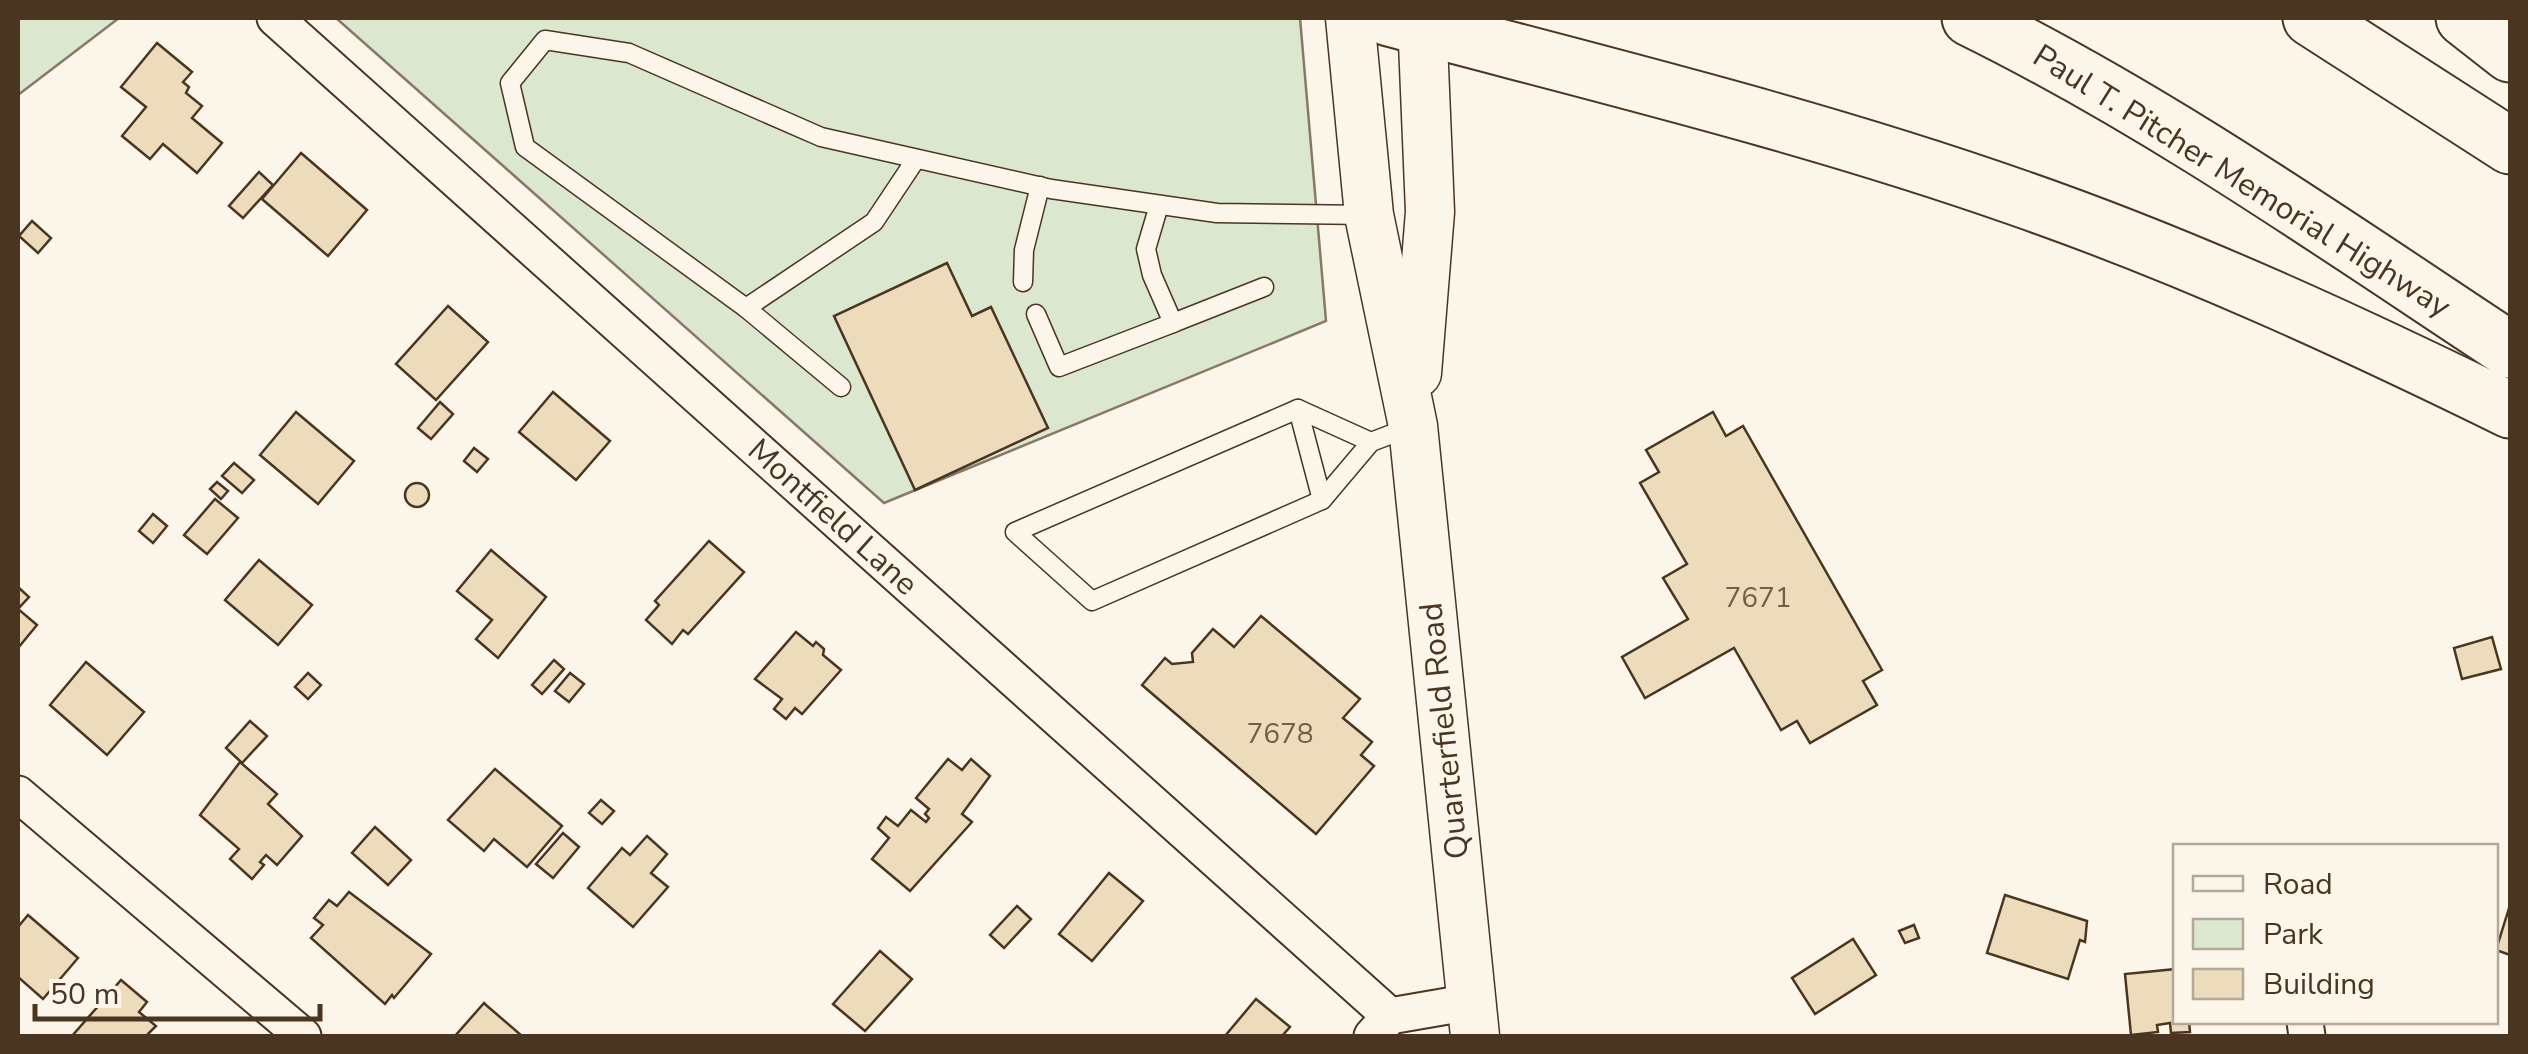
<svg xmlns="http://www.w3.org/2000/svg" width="2528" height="1054" font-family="'Nunito Sans',sans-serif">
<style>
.green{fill:#dce7d0;stroke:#887966;stroke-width:2.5}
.building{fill:#ecdcbc;stroke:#4a3520;stroke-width:2.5}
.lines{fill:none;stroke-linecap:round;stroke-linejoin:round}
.service-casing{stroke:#4a3520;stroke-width:21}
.minor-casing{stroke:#4a3520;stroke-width:39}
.secondary-casing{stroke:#4a3520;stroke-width:51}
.motorway-casing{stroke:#4a3520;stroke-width:59}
.service{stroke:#fbf6e9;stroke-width:18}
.minor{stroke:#fbf6e9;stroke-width:35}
.secondary{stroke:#fbf6e9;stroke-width:48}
.motorway{stroke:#fbf6e9;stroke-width:55}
.labels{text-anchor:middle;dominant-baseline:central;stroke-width:8;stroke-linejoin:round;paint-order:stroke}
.number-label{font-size:28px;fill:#725f47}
.street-label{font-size:32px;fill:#4a3520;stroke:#fbf6e9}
</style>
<rect width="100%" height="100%" fill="#fbf6e9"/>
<g class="green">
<polygon points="18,18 119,18 18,95"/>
<polygon points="336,18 1300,18 1326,321 884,503"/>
</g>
<g class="building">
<polygon points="157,43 192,72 183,82 189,87 186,93 202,106 192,118 222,143 197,173 163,144 150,159 122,136 146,107 121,87"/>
<polygon points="301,153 367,210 328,256 262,199"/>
<polygon points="259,172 273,185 243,218 229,206"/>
<polygon points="32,221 51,238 38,253 19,236"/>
<polygon points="947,263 972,316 991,307 1048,428 915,490 834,316"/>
<polygon points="448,306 488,342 436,400 396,364"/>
<polygon points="553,392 610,441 576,480 519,432"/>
<polygon points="440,402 453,414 431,439 418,428"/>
<polygon points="296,412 354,461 318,504 260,455"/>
<polygon points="1713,412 1726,436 1743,426 1882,670 1863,681 1877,705 1810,743 1797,721 1781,730 1734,648 1645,698 1622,657 1688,619 1663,578 1687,564 1640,483 1659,472 1646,450"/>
<polygon points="474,448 488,459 477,472 464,461"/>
<polygon points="234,463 254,480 242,493 222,476"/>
<polygon points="217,482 228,491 221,499 210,489"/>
<circle cx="417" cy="495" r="12"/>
<polygon points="215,499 238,518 207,554 184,535"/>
<polygon points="153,514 167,526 153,543 139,531"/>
<polygon points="709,541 744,572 688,634 683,630 672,644 646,620 659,605 655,601"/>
<polygon points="491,550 546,597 498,658 476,639 492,620 457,591"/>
<polygon points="259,560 312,605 278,645 225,600"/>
<polygon points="18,587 29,597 18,609 37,625 18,648"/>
<polygon points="1261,616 1360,699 1343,718 1372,742 1361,755 1374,766 1316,834 1142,685 1165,658 1172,664 1193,662 1192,653 1213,629 1234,647"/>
<polygon points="796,632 813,646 816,642 824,649 823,655 841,670 802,714 795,708 786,719 774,709 782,699 755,679"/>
<polygon points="2492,637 2501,669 2462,679 2454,648"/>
<polygon points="554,660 564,669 542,694 532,685"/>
<polygon points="86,662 144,712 107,755 50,705"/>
<polygon points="308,673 321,685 308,699 295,687"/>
<polygon points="570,673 584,684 569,702 555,691"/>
<polygon points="250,721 267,736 242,763 226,748"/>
<polygon points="948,759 962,770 971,759 990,776 962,814 972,822 910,891 872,859 889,838 878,828 886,817 898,826 911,810 926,822 929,818 925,814 929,809 916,798"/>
<polygon points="240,762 277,794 268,804 302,836 277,865 266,855 260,862 264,865 252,879 230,859 239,849 200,815"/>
<polygon points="495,769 562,826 527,867 494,839 484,851 448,820"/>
<polygon points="601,800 614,811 602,824 589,813"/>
<polygon points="375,827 411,860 388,885 352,853"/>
<polygon points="563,833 579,847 553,878 536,864"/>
<polygon points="647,836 667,854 651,873 668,887 633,927 588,888 622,848 630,855"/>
<polygon points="1109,873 1143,901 1092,961 1059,934"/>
<polygon points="349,892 431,954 394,998 392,995 385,1004 311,938 323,925 314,918 329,900 337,906"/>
<polygon points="2005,895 2087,921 2085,942 2080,940 2068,979 1987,953"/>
<polygon points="2510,905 2510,955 2496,950"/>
<polygon points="1017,906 1031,919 1004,948 990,935"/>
<polygon points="28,915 78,958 43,999 18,977 18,927"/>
<polygon points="1914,925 1919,938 1905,943 1899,931"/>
<polygon points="1853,939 1876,975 1815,1014 1792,978"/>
<polygon points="880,951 912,979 865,1031 833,1004"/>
<polygon points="2176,969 2176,1022 2189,1022 2190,1032 2171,1033 2170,1023 2157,1025 2158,1032 2131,1035 2125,974"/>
<polygon points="121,980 147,1002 139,1012 156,1026 146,1036 72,1036"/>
<polygon points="1256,999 1290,1027 1282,1036 1225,1036"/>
<polygon points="484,1003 486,1005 522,1036 455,1036"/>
</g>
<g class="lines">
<defs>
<g id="service">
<polyline points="916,159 874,222 746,308 525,147 510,83 545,40 629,53 821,137 1051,189 1217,213 1369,215"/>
<polyline points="1159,205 1146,249 1152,275 1173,323 1264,287"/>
<polyline points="1023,282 1024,250 1040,186"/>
<polyline points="746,308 841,387"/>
<polyline points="1036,314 1059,367 1173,323"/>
<polyline points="1298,409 1322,500"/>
<polyline points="1371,442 1298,409 1015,532 1092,601 1322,500 1371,442 1413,426"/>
</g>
<g id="minor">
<polyline points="275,18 1390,1016"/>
<polyline points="18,794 303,1036"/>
<polyline points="2305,1022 2307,1036"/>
<polyline points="1372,1036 1390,1016 1471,1002"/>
</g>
<g id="secondary">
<polyline points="1350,18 1369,215 1413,426 1475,1036"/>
<polyline points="1417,373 1430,212 1422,18"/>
</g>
<g id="motorway">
<path d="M1389,18C1599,74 1811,125 2016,197C2186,256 2349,331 2510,410"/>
<path d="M1970,18C2159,111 2334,234 2510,350"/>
<polyline points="2311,18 2510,146"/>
<polyline points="2464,18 2510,54"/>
</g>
</defs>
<use href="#service" class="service-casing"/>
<use href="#minor" class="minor-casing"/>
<use href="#secondary" class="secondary-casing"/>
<use href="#motorway" class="motorway-casing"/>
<use href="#service" class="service"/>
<use href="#minor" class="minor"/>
<use href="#secondary" class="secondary"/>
<use href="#motorway" class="motorway"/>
</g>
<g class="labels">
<g class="number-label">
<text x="1758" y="598">7671</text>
<text x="1280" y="734">7678</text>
</g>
<g class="street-label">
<text transform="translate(2242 181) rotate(32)">Paul T. Pitcher Memorial Highway</text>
<text transform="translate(833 517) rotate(42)">Montfield Lane</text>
<text transform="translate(1444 731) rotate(-96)">Quarterfield Road</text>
</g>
</g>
<rect width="2528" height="1054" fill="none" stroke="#4a3520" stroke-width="40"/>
<rect x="2173" y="844" width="325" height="180" fill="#fbf6e9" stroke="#b4a999" stroke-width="2.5"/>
<rect x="2193" y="876" width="50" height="15" fill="#fbf6e9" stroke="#b4a999" stroke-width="2.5"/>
<text x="2263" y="894" font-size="30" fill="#4a3520">Road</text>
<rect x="2193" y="919" width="50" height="30" fill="#dce7d0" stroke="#b4a999" stroke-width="2.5"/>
<text x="2263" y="944" font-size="30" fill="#4a3520">Park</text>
<rect x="2193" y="969" width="50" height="30" fill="#ecdcbc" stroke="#b4a999" stroke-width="2.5"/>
<text x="2263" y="994" font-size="30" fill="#4a3520">Building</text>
<path d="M35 1004v15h285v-15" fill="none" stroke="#4a3520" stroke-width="5"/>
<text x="50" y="1004" font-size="30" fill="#4a3520" stroke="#fbf6e9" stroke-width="8" paint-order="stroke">50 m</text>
</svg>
